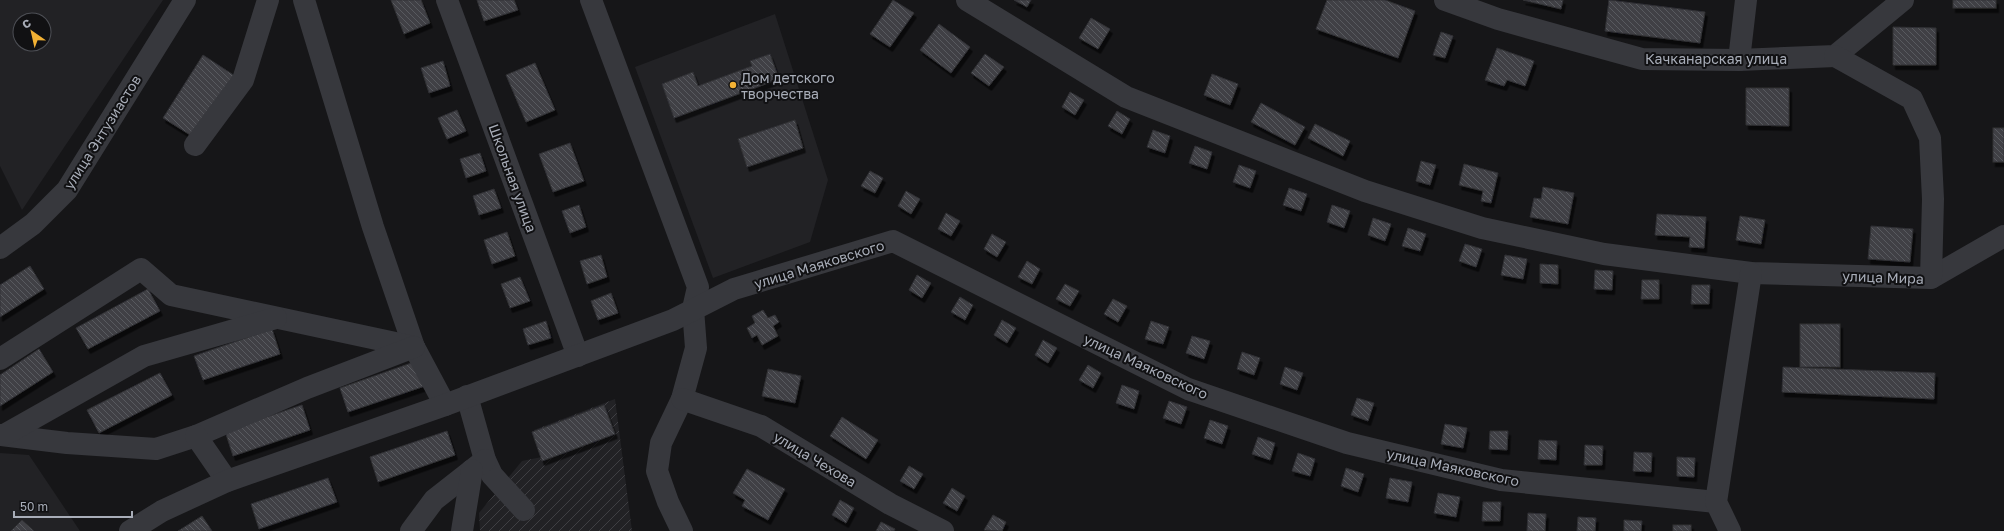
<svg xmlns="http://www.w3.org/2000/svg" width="2004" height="531" font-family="'Golos Text',sans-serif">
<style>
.built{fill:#222225;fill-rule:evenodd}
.industrial{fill:url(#industrial-furrows)}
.building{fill:url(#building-back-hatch);stroke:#303034;filter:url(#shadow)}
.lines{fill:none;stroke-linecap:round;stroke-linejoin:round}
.minor{stroke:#37383d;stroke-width:22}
.poi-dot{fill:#f2b134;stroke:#111113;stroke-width:1.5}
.labels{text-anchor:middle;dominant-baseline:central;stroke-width:4;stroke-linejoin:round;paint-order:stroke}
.street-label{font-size:14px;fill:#a8adb8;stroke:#111113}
.poi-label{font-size:14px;fill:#a8adb8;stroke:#111113;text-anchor:start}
</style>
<defs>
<pattern id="industrial-furrows" width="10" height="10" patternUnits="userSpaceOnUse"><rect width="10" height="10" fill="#222225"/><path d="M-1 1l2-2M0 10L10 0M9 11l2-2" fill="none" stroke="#3f3f43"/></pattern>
<pattern id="building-back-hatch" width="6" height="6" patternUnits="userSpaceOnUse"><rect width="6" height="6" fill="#404145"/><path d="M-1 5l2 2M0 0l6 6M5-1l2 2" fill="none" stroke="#595a5e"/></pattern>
<filter id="shadow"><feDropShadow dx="2.5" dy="4.5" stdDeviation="0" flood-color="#0009"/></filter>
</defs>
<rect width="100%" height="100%" fill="#161618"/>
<g class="built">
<path d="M0,0H163L22,210L0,166ZM20,20H44V44H20Z"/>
<polygon points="775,14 828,180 810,242 713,278 635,67"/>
<polygon points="0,453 29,455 80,531 0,531"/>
</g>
<polygon class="industrial" points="615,399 632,531 480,531 479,513 522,461 542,457 534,430"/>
<g class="building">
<polygon points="391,0 421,0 430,23 404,34"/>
<polygon points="477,0 514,0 518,10 484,21"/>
<polygon points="893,0 914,13 890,47 870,34"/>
<polygon points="1014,0 1031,0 1027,7"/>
<polygon points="1327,0 1385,0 1415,11 1398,58 1316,29"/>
<polygon points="1523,0 1563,0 1561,9"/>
<polygon points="1609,0 1705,12 1700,43 1605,31"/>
<rect x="1953" y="0" width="43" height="8"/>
<polygon points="1091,18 1110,29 1098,49 1079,38"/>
<polygon points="939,24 970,47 951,73 920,50"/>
<polygon points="1893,27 1936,28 1936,65 1893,65"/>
<polygon points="1441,32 1453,36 1445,58 1433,55"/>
<polygon points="1497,48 1534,61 1525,86 1507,80 1504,86 1485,80"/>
<polygon points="770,54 779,79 674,118 662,84 693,72 698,86 752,66 750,61"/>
<polygon points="985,54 1004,67 989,86 971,73"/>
<polygon points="203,55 235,76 195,138 163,118"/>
<polygon points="443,61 450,86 429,93 421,68"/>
<polygon points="535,63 555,110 526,122 506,75"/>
<polygon points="1212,74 1238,84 1230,105 1204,95"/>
<polygon points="1746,88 1789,88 1789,126 1746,125"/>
<polygon points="1070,92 1084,100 1075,115 1062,107"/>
<polygon points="1261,103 1305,127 1295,145 1251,122"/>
<polygon points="457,110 466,131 447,139 438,118"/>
<polygon points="1117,111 1130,119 1122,134 1108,126"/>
<polygon points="795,120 803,148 747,167 738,139"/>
<polygon points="1315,124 1350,141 1343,156 1308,138"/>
<rect x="1993" y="128" width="11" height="34"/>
<polygon points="1153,130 1170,136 1165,153 1147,147"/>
<polygon points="570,143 584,181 553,192 539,154"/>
<polygon points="1195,146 1212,152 1207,169 1189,163"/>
<polygon points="480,153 486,171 466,178 460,159"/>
<polygon points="1421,161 1436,165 1430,185 1416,181"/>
<polygon points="1464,164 1498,173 1491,203 1481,201 1483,191 1459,185"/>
<polygon points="1239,165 1256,171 1250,188 1233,182"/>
<polygon points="870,171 883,178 875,193 861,186"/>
<polygon points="1543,187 1574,193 1568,224 1530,217 1534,198 1541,199"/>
<polygon points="1289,188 1307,194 1301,211 1283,205"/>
<polygon points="494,189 501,208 479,215 473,196"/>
<polygon points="906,191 920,199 911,214 898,206"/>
<polygon points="579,205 586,227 570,233 562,211"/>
<polygon points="1332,205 1350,211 1344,228 1327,222"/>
<polygon points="946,213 960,221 951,236 938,229"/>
<polygon points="1657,214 1706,217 1704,248 1689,247 1690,237 1655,235"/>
<polygon points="1740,216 1765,220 1761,244 1736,240"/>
<polygon points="1373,218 1391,224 1385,241 1368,235"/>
<polygon points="1871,226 1913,229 1910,262 1868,259"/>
<polygon points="1408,228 1426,234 1420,251 1402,246"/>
<polygon points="507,232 515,256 492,264 484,240"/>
<polygon points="992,234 1006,242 997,257 984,249"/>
<polygon points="1465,244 1482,249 1476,267 1459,261"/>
<polygon points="601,255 607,277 587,284 580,261"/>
<polygon points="1505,255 1527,259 1523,279 1501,275"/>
<polygon points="1027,261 1040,269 1032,284 1018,277"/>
<polygon points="1540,264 1558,265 1558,284 1540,283"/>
<polygon points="30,266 44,289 0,317 0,285"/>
<polygon points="1595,270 1613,271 1612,290 1594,289"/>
<polygon points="917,275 931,283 922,298 909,290"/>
<polygon points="520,277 530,301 510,308 501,284"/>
<polygon points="1642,280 1659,280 1659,299 1641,299"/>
<polygon points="1065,284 1079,291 1070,306 1056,299"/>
<polygon points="1692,285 1710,285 1709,304 1691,304"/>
<polygon points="148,289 160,311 88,349 76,328"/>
<polygon points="611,293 618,313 598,320 591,301"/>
<polygon points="960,297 973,305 965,320 951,312"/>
<polygon points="1113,299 1127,306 1118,322 1104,314"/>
<polygon points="763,310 768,318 775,315 779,322 773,326 778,336 762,345 757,335 752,338 747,328 755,323 752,316"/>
<polygon points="1002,320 1016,328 1007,343 994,335"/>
<polygon points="546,321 551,338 528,345 523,329"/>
<polygon points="1151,321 1169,327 1163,344 1145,339"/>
<rect x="1800" y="324" width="40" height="43"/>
<polygon points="272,329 280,354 203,380 194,356"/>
<polygon points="1192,336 1210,341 1204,359 1186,353"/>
<polygon points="1043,340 1057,348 1048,363 1035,355"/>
<polygon points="39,349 53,372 0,406 0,375"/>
<polygon points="1242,352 1260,358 1254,375 1237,369"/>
<polygon points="417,361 425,386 348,412 340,388"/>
<polygon points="1088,365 1101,373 1093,388 1079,380"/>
<polygon points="1285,367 1303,373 1297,390 1280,384"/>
<polygon points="1783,367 1935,373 1934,399 1782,392"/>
<polygon points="768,369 801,376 795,403 762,396"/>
<polygon points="160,373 172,395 99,433 87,410"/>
<polygon points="1122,385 1139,391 1134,409 1116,403"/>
<polygon points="1357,398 1374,403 1368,421 1351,415"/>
<polygon points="1169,401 1187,407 1181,424 1163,418"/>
<polygon points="302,405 310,430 233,456 225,431"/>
<polygon points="604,405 615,434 542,461 532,432"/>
<polygon points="842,417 878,440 866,459 830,436"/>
<polygon points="1210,420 1228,426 1222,444 1204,438"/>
<polygon points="1445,424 1467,428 1463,448 1441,444"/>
<polygon points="447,431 455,455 378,482 370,457"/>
<polygon points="1490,431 1508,431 1507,450 1489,449"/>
<polygon points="1258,437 1275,443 1270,460 1252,454"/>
<polygon points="1539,440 1557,441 1556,460 1538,459"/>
<polygon points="1585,445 1603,446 1602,465 1584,465"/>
<polygon points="1634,452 1652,453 1651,472 1633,471"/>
<polygon points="1298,453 1315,459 1310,476 1292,471"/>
<polygon points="1677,457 1695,458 1694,477 1677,476"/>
<polygon points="909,466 923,474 914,489 900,481"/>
<polygon points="1346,468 1364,474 1358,492 1341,486"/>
<polygon points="747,469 785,489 768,520 742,506 745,500 733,493"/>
<polygon points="328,478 337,502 259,529 251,504"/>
<polygon points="1390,478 1412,482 1408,502 1386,498"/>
<polygon points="952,488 965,496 957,511 943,503"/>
<polygon points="1438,493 1460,497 1456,517 1434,513"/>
<polygon points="840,500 854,508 846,523 832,515"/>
<polygon points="1483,502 1501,502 1500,521 1482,521"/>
<polygon points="1528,513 1546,514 1545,531 1527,531"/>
<polygon points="993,515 1006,522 1002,531 984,530"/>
<polygon points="202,516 212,531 178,531"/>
<polygon points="1578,517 1596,518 1595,531 1577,531"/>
<polygon points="22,520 34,531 11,531"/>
<polygon points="1624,520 1642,521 1641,531 1624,531"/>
<polygon points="881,522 895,529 894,531 876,531"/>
<rect x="1673" y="525" width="18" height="6"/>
</g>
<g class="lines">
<g class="minor">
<polyline points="304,0 373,227 414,347 445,405"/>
<polyline points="447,0 578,356"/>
<polyline points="591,0 698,287 693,309 696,348 682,399 661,443 657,471 668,502 682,531"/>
<polyline points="967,0 1126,97 1365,191 1482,228 1604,254 1751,273 1931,278 2004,236"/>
<polyline points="1445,0 1498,19 1642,59 1739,60 1835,56 1903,0"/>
<polyline points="1835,56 1912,99 1930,138 1933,199 1931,278"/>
<polyline points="1739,60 1746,0"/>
<polyline points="195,145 243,80 268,0"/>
<polyline points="0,248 33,224 67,190 185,0"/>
<polyline points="0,359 141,269 171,295 414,347"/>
<polyline points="467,396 485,460 492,475 524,510"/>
<polyline points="682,399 761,426 890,504 943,531"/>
<polyline points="0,435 67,443 156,449 196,436 307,388 414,347"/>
<polyline points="4,435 144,356 276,318"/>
<polyline points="196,436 227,481"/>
<polyline points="130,531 162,511 227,481 445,405 673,320 734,289 893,241 1188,389 1347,443 1501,480 1716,502"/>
<polyline points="411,531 434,500 485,460"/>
<polyline points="462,531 472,470"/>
<polyline points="1730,531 1716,502 1751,273"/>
</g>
</g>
<circle class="poi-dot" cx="733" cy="85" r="4"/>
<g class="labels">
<g class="street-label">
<text x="1716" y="58">Качканарская улица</text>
<text transform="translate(102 132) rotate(-58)">улица Энтузиастов</text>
<text transform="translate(513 178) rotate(70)">Школьная улица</text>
<text transform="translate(819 264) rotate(-17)">улица Маяковского</text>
<text transform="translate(1883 277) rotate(2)">улица Мира</text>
<text transform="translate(1146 366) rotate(25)">улица Маяковского</text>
<text transform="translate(815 459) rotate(31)">улица Чехова</text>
<text transform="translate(1453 467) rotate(12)">улица Маяковского</text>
</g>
<g class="poi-label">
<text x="741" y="77">Дом детского<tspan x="741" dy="16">творчества</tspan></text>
</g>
</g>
<g transform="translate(32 32) rotate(326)"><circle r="19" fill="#111113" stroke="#4d4f55"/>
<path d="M0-3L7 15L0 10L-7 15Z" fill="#f2b134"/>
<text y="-6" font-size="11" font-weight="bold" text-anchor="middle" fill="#a8adb8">С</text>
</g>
<path d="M14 511v6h118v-6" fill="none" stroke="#a8adb8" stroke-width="2"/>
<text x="20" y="511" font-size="12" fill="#a8adb8" stroke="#111113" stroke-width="3" paint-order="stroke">50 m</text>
</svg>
